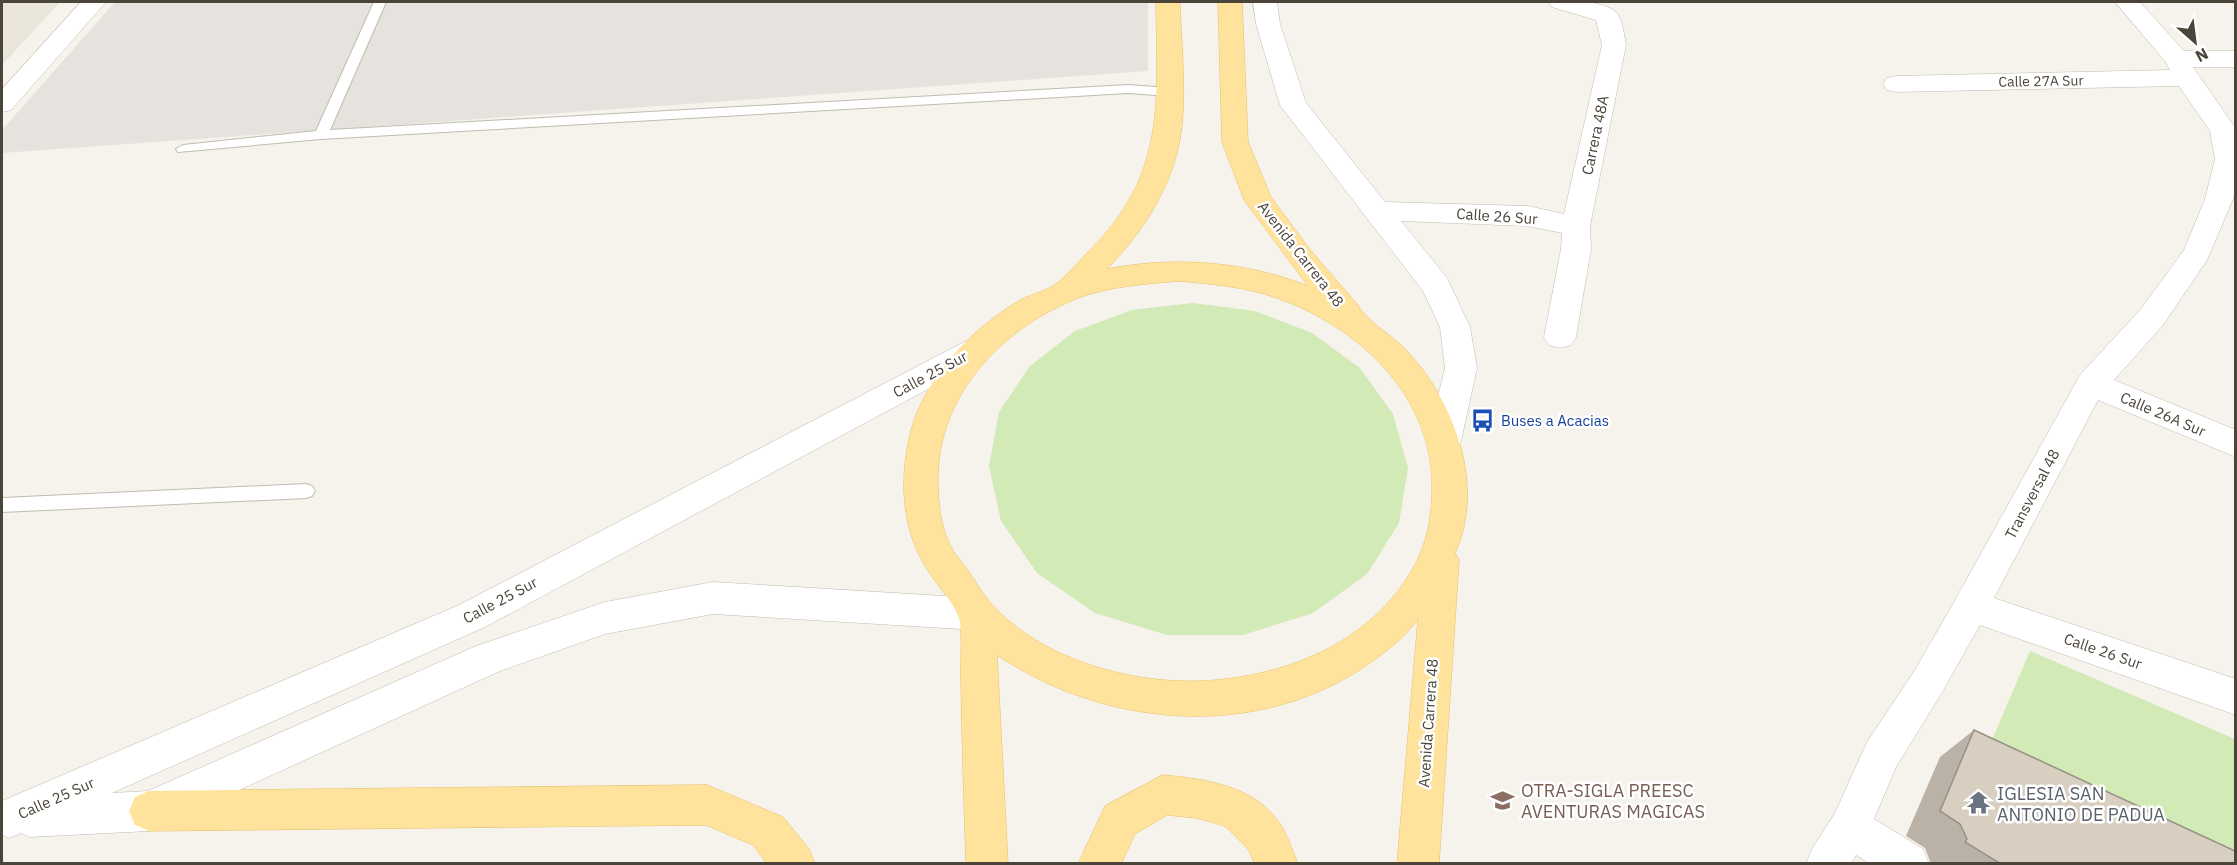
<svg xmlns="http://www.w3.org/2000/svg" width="2237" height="865" font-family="'IBM Plex Sans',sans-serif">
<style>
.residential{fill:#eae5da}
.industrial{fill:#e6e2dd}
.green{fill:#d2eab5}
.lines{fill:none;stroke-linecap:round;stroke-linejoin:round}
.service-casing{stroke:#c2bbae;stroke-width:2}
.minor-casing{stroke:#c2bbae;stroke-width:1}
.tertiary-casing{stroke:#c2bbae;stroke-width:1}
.primary-casing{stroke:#e6c16a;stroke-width:1}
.service{fill:#fff;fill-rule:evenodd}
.minor{fill:#fff;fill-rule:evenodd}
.tertiary{fill:#fff;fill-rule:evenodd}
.primary{fill:#ffe39c;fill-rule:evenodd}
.wall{fill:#bab2a6}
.building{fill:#d8cfc1;stroke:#979187;stroke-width:1.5}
.labels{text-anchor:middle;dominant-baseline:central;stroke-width:5;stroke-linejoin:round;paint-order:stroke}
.far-street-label{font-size:14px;fill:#4b4439;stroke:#fff}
.street-label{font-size:15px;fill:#4b4439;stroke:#fff}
.transit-label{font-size:15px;fill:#164399;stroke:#fff;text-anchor:start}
.near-education-label{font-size:18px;fill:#785e54;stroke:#fff;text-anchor:start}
.near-worship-label{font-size:18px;fill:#5b616d;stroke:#fff;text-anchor:start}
</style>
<rect width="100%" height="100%" fill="#f6f3ec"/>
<polygon class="residential" points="2,2 60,2 2,65"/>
<polygon class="industrial" points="115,2 1148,2 1148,71 2,153 2,130"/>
<g class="green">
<polygon points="1193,303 1255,311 1312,333 1360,368 1393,414 1408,468 1399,523 1367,574 1313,613 1243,635 1167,635 1095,613 1037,573 1001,521 989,466 999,412 1030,366 1075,331 1132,310"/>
<polygon points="2030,651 2235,739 2235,863 1986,754"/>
</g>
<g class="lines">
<defs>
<g id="service">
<polygon points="374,2 386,2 330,130 1128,85 1170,88 1176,92 1170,96 1128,93 321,139 178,152 176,149 183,145 316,131"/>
<polygon points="306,484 312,486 315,491 312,496 306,498 2,512 2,498"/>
</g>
<g id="minor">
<polygon points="81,2 106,2 11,110 2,112 2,89"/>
<path d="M1253,2H1277L1280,24L1306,103L1385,202L1528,206L1564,214L1602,45L1596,20L1552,7L1549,2C1567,0 1604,0 1617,13C1623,21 1624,36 1626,45L1590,226L1591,249L1576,337L1571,345L1560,348L1549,345L1544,337L1561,249L1562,233L1528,226L1401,221L1447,278L1470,327L1477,368L1461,441L1456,450L1444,454L1432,450L1427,441L1445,368L1440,327L1423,291L1280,105L1256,24Z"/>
<polygon points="2115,2 2140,2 2184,51 2236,51 2236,67 2193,67 2236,129 2236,189 2233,199 2207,260 2163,325 2114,380 2236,430 2236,457 2098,400 1994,598 2236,679 2236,715 1980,625 1941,694 1896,767 1874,819 1923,849 1929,864 1870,864 1856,855 1851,864 1806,864 1812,849 1835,813 1867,742 1915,670 1958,595 2080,375 2141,309 2184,250 2205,199 2215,159 2210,131 2179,86 1896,92 1887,90 1883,84 1887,78 1896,76 2170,70 2165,61"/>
</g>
<polygon id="tertiary" points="975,338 986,342 991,350 986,358 485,627 112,793 148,791 476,646 605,602 713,582 977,598 990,603 995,614 990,625 977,630 713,614 605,634 500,671 149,831 30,837 21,833 9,838 2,835 2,801 459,605 964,342"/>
<g id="primary">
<path d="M1156,2H1180C1181,45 1188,102 1179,144C1169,192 1141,234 1107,269C1174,256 1244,261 1308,286L1244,200L1222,142L1218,2H1242L1248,142L1271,197L1311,251L1357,304C1367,322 1391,334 1406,350C1454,400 1486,486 1455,553L1459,560L1439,864H1397L1418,619C1404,639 1383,654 1364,667C1253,741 1104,727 997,655L1008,864H966C964,803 962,743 961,682C960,667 963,631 959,618C953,601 936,584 927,569C900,527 899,474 912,427C928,374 971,330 1017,302C1030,294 1046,292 1057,283C1068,275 1078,262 1088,252C1167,174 1157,104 1156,2ZM1179,281C1212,284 1246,287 1277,298C1359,327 1433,396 1432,488C1432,516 1427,545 1412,570C1371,640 1294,673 1216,680C1140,687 1041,662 989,601C981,592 976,582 969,572C963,563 953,553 949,543C940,524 938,501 938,480C937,394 1004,326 1081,297C1112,286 1146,284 1179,281Z"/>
<path d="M1163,775C1204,779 1252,785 1278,821C1287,833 1292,850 1298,864H1255L1248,849L1225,826L1197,818L1167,815L1135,834L1121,864H1078L1105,806Z"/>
<polygon points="707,785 783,817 809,849 815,864 767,864 753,845 706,825 149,831 135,825 129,811 135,797 149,791"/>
</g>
</defs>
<use href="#service" class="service-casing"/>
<use href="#minor" class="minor-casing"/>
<use href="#tertiary" class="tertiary-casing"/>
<use href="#primary" class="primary-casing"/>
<use href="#service" class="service"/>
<use href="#minor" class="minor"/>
<use href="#tertiary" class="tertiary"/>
<use href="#primary" class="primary"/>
</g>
<polygon class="wall" points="1974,730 2235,864 1931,864 1925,848 1906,836 1940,757"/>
<polygon class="building" points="1974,730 2235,851 2235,864 2001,864 1965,842 1967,839 1960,824 1940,811"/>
<defs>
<symbol id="bus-bare" viewBox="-9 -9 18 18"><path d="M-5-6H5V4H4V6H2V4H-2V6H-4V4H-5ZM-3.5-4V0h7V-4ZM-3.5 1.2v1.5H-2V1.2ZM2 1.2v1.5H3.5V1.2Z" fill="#1a4fb4" stroke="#fff" stroke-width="2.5" paint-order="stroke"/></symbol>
<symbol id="school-bare" viewBox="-9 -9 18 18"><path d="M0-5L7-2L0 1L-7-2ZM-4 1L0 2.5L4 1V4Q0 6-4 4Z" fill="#8d6e63" stroke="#fff" stroke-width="2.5" paint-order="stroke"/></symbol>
<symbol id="temple-bare" viewBox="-9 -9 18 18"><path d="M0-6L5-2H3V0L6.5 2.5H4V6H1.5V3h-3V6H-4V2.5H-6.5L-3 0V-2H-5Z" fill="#6b7280" stroke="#fff" stroke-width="2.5" paint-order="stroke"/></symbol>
</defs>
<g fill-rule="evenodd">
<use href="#bus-bare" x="1466" y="404" width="33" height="33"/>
<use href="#school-bare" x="1486" y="784" width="33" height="33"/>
<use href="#temple-bare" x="1962" y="786" width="33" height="33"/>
</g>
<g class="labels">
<g class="far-street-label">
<text transform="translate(2041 81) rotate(-1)">Calle 27A Sur</text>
</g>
<g class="street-label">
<text transform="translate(1595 135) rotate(-78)">Carrera 48A</text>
<text transform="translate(1497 216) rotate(4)">Calle 26 Sur</text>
<text transform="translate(1301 254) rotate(52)">Avenida Carrera 48</text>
<text transform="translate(930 374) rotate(-28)">Calle 25 Sur</text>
<text transform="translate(2163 414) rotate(23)">Calle 26A Sur</text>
<text transform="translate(2032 494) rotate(-62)">Transversal 48</text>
<text transform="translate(500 600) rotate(-28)">Calle 25 Sur</text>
<text transform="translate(2103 651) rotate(19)">Calle 26 Sur</text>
<text transform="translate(1428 723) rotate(-86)">Avenida Carrera 48</text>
<text transform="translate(56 798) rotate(-24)">Calle 25 Sur</text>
</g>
<g class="transit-label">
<text x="1501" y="420">Buses a Acacias</text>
</g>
<g class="near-education-label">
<text x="1521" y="790">OTRA-SIGLA PREESC<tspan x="1521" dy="21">AVENTURAS MAGICAS</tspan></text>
</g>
<g class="near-worship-label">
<text x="1997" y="793">IGLESIA SAN<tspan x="1997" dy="21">ANTONIO DE PADUA</tspan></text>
</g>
</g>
<rect width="2237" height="865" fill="none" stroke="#4b4439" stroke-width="6"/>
<g transform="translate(2195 42) rotate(152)" stroke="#ffffff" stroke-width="4.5" paint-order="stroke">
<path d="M0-4.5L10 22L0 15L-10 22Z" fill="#4b4439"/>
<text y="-9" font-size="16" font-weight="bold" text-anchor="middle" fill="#4b4439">N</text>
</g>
</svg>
